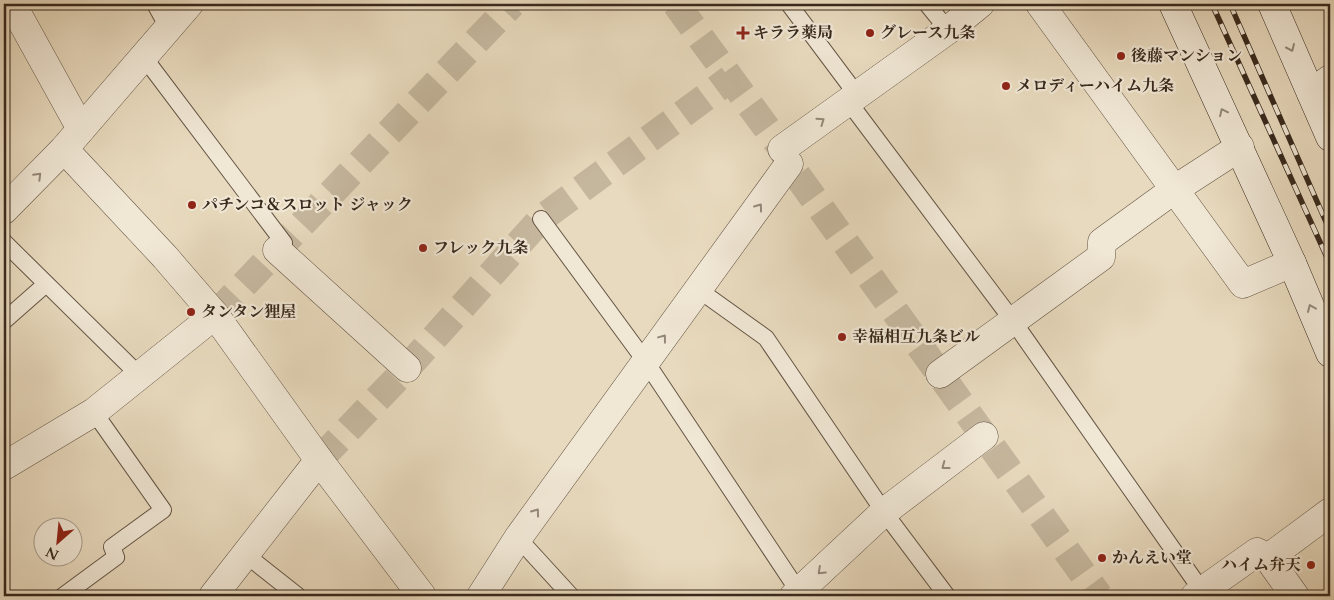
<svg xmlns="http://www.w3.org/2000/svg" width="1334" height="600" font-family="Cardo,'Noto Serif JP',serif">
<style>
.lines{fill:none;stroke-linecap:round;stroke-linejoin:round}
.street-tunnel{stroke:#c5b79e;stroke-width:28;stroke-dasharray:28 14;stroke-linecap:butt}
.lane-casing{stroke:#645545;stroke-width:18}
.street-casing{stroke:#645545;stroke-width:29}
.secondary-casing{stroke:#38291d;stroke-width:29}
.lane{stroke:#f0e7d5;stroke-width:16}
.street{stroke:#f0e7d5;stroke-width:28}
.secondary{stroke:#f0e7d5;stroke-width:28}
.rail-casing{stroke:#38291d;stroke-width:5.5}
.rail{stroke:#f0e7d5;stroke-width:4;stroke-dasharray:11;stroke-linecap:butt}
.oneway{stroke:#948879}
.poi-dot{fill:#8f2418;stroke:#f0e7d5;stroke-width:2}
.labels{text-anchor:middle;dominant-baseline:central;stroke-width:4.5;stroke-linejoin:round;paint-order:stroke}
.poi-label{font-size:16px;font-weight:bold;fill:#38291d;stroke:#f0e7d5;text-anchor:start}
</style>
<rect width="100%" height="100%" fill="#e8dabe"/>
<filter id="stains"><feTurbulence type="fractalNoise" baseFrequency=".004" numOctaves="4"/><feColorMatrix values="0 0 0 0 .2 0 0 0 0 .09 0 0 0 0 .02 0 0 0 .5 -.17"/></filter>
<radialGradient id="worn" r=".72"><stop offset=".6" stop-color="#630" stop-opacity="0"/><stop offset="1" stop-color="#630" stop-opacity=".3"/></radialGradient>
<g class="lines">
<g class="street-tunnel">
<polyline points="676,4 782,149 789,164 1099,596"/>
<polyline points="215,315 512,4"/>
<polyline points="319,460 407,368 541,219 730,79"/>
</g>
<defs>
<g id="lane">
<polyline points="155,4 169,29"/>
<polyline points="789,4 857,95"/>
<polyline points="927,4 948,30"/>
<polyline points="143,56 284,243"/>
<polyline points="848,101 1013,321 1202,591"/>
<polyline points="541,219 646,362 799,592"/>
<polyline points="4,242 139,375"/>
<polyline points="699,290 766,338 884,512 947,596"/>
<polyline points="4,321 46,284"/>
<polyline points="518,538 571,596"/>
<polyline points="246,555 298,596"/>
<polyline points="63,596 116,557 112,547 163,510 94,412"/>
</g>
<g id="street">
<polyline points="12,4 81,129"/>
<polyline points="1040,4 1243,284 1292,263"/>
<polyline points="1311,93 1330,79"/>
<polyline points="64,149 165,257 215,315 319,460 422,596"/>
<polyline points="782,149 948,30 980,4"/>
<polyline points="4,210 64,149 189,4"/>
<polyline points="277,250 407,368"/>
<polyline points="940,374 1101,257 1102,242 1175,189 1240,147"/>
<polyline points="4,466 94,412 215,315"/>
<polyline points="1268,558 1295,596"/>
<polyline points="213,596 319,460"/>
<polyline points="481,596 518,538 789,164"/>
<polyline points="794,596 884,512 984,436"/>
<polyline points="1195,596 1257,552 1268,558 1330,512"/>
</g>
<g id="secondary">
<polyline points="1173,4 1292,263 1330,353"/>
<polyline points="1272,4 1330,137"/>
</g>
</defs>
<use href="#lane" class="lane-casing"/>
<use href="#street" class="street-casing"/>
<use href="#secondary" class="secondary-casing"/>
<use href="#lane" class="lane"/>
<use href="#street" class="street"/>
<use href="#secondary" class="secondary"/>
<defs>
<g id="rail">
<polyline points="1212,4 1330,264"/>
<polyline points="1230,4 1330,231"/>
</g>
</defs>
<use href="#rail" class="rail-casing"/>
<use href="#rail" class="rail"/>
</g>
<defs><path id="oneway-chevron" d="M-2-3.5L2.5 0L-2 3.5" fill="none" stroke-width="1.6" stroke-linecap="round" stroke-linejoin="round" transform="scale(1.25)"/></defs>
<g class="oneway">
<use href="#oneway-chevron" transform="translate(1291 48) rotate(66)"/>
<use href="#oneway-chevron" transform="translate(1223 112) rotate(-115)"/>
<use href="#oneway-chevron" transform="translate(821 121) rotate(-35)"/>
<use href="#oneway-chevron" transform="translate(38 176) rotate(-45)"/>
<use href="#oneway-chevron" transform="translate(759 207) rotate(-54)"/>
<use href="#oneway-chevron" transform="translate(1311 308) rotate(-113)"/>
<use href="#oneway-chevron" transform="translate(663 338) rotate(-53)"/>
<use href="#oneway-chevron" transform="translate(945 466) rotate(143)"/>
<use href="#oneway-chevron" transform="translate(536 512) rotate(-54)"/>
<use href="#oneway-chevron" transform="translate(821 571) rotate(137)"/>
</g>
<g class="poi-dot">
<path d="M740.5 25.5h5v5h5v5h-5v5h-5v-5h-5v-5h5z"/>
<circle cx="870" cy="33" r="5"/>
<circle cx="1121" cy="56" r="5"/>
<circle cx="1006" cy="86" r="5"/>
<circle cx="192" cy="205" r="5"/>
<circle cx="423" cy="248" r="5"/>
<circle cx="191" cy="312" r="5"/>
<circle cx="842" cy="337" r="5"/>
<circle cx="1102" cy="558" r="5"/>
<circle cx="1311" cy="565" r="5"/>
</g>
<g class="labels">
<g class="poi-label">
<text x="753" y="33">キララ薬局</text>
<text x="880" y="33">グレース九条</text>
<text x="1131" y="56">後藤マンション</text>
<text x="1016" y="86">メロディーハイム九条</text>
<text x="202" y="205">パチンコ＆スロット ジャック</text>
<text x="433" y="248">フレック九条</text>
<text x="201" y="312">タンタン狸屋</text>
<text x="852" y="337">幸福相互九条ビル</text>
<text x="1112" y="558">かんえい堂</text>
<text x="1301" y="565" text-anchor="end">ハイム弁天</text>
</g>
</g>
<rect width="1334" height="600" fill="none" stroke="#e8dabe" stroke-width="20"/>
<rect x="5" y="5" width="1324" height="590" fill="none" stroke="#38291d" stroke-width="2.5"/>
<rect x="10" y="10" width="1314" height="580" fill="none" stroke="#38291d"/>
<g transform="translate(58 542) rotate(207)"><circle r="24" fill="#f0e7d5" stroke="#a69b8b"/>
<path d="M0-4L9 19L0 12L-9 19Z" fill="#8f2418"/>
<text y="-8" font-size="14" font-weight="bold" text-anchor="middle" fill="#38291d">N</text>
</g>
<rect width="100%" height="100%" filter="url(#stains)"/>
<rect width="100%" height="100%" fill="url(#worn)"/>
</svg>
